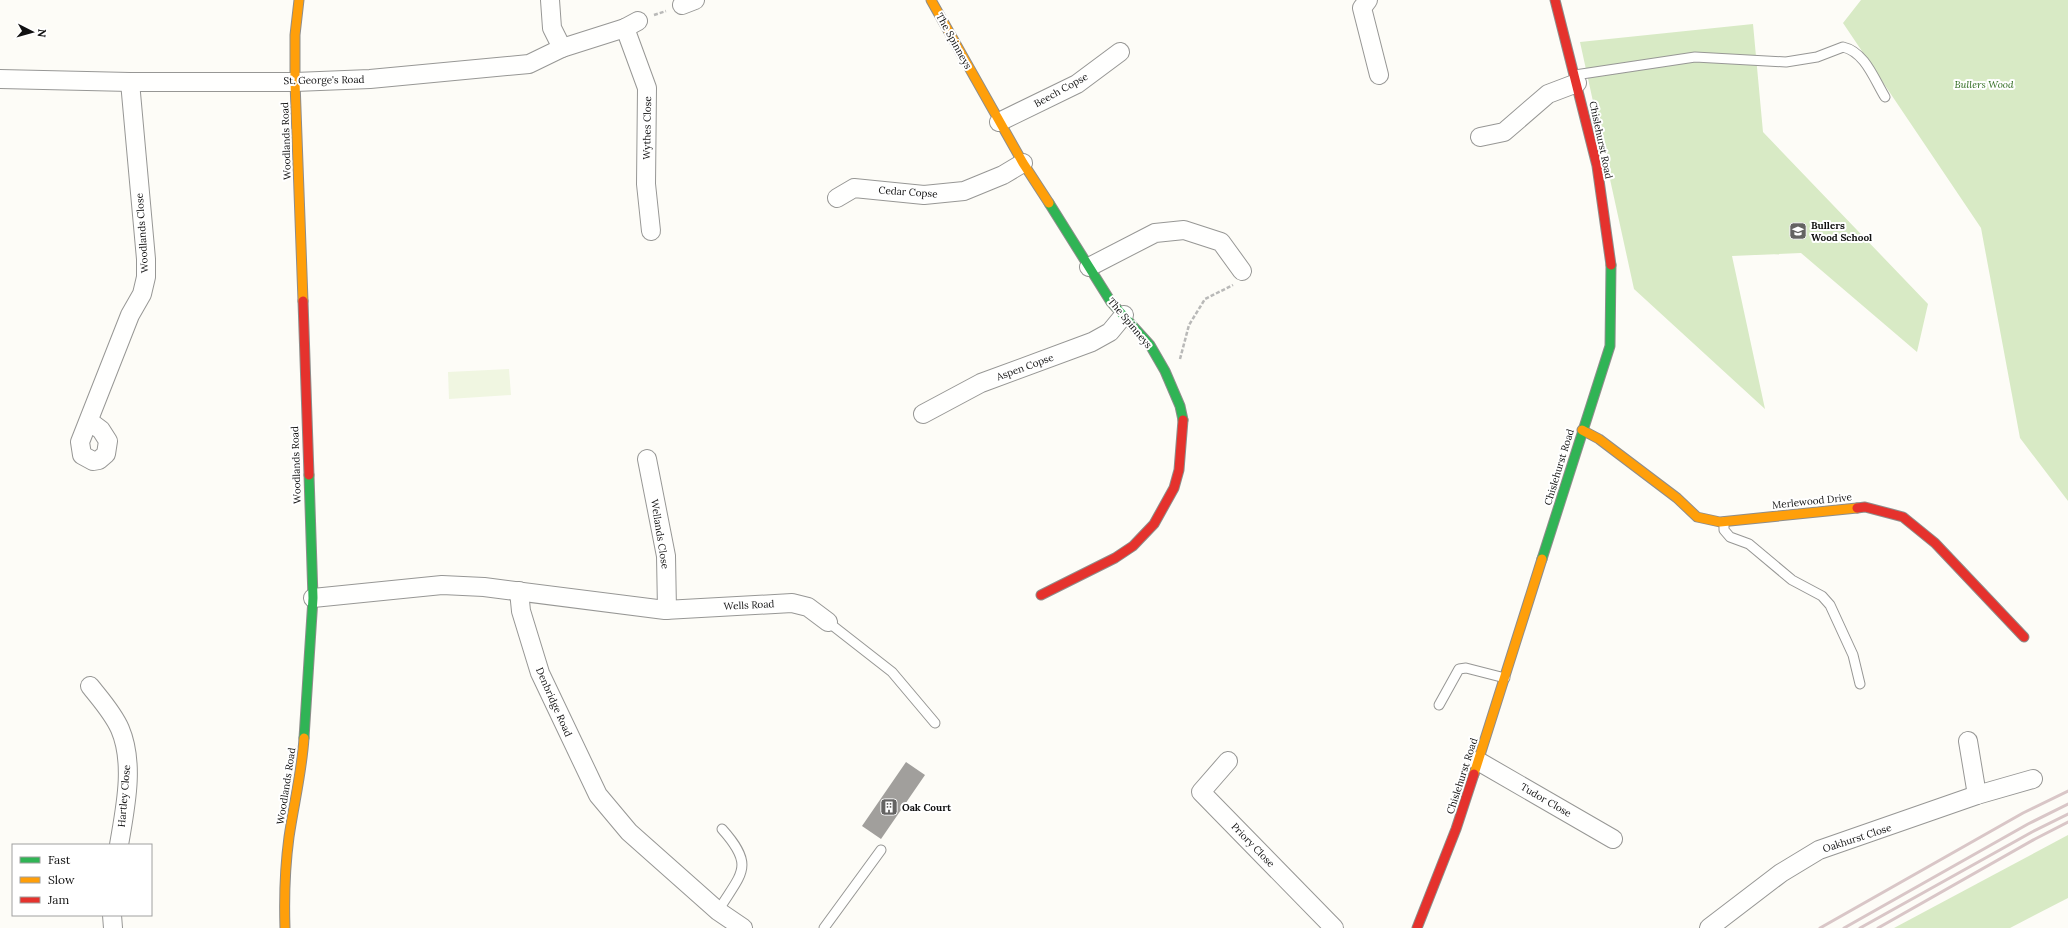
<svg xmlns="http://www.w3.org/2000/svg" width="2068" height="928" font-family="Lora,serif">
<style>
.forest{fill:#d8eac5}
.pitch{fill:#f0f6e1}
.building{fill:#a19f9c}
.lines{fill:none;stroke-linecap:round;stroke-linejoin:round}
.lane-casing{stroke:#979795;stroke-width:11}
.street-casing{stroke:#979795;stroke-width:20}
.fast-casing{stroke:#8e8d8b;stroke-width:11}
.slow-casing{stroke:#8e8d8b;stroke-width:11}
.jam-casing{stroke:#8e8d8b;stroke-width:11}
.path{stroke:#b9b9b8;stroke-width:2.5;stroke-dasharray:4 2;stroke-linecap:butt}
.lane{stroke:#fffffe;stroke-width:9}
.street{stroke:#fffffe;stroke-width:18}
.fast{stroke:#30b455;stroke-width:9}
.slow{stroke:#ff9f0a;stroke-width:9}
.jam{stroke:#e5322d;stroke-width:9}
.rail{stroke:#d9c6c7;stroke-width:3}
.labels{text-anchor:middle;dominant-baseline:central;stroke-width:4;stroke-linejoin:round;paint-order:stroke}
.street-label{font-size:10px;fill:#111;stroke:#fff}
.park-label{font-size:10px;font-style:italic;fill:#2f6b1f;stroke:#fff}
.poi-label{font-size:10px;font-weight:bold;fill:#111;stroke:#fff;text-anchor:start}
</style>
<rect width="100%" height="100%" fill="#fdfcf7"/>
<g class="forest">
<polygon points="1861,0 2068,0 2068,501 2020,438 1981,228 1843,23"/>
<polygon points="1753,24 1763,132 1928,304 1917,352 1801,253 1732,256 1765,409 1634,289 1580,42"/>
<polygon points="2068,835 2068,898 2010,928 1894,928"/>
</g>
<polygon class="pitch" points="509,369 511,395 449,399 448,372"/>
<polygon class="building" points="906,762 925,775 881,839 862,826"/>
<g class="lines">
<defs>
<g id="lane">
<path d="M1575,75L1695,57L1786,62L1817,57L1843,47C1865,52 1874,79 1885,97"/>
<polyline points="1724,522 1724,530 1730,537 1749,544 1792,580 1822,596 1830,605 1853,655 1860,684"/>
<polyline points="828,622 892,672 935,723"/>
<polyline points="1439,705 1459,669 1466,668 1505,678"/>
<path d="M718,911C741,873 756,867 722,829"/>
<polyline points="824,928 881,850"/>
</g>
<g id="street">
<polyline points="550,0 552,28 562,48"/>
<polyline points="1368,0 1362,8 1379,75"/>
<polyline points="682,5 695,0"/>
<polyline points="625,28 647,88 646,184 651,231"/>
<polyline points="0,79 130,82 295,82 370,79 529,64 562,48 625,28 638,21"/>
<polyline points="999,122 1077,84 1120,52"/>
<polyline points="1480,137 1504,132 1548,94 1577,83"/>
<polyline points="837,198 854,188 924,195 964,191 1003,175 1023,163"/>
<polyline points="1089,267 1155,233 1184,230 1221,242 1242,271"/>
<polyline points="923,414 981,383 1092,342 1110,332 1124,315"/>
<polyline points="89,421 101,430 108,441 106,454 99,460 93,461 82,455 80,442 130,315 142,294 146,277 146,259 130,82"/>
<polyline points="647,459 666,556 667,610"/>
<polyline points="519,591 521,611 540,673 598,795 629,832 718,911 743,928"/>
<polyline points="313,598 442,585 484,587 665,610 792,603 808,607 828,622"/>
<path d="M90,686C101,700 113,713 120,729C135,764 125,809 119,845"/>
<polyline points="1968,741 1977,795"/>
<polyline points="1228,761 1201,792 1334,928"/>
<polyline points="1478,761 1613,839"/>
<polyline points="112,915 113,928"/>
<polyline points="1709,928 1781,873 1819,850 1977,795 2033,779"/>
</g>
<g id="fast">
<polyline points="1049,203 1111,302 1150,345 1165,371 1180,406 1183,420"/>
<polyline points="1542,559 1610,346 1611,265"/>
<polyline points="304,738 313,598 309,475"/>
</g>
<g id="slow">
<polyline points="299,0 295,35 295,82 303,301"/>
<polyline points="931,0 1023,163 1049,203"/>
<polyline points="1582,430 1599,439 1677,498 1697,517 1720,522 1857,508"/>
<polyline points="1474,774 1542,559"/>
<path d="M285,928C284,898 285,867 289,837C294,803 302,771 304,738"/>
</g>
<g id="jam">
<polyline points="1555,0 1597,166 1611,265"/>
<polyline points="303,301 309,475"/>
<polyline points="1857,508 1865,507 1903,517 1935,543 2024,637"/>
<polyline points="1041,595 1115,558 1133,546 1154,524 1174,488 1179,470 1183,420"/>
<polyline points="1417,928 1456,829 1474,774"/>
</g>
</defs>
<use href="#lane" class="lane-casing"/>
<use href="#street" class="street-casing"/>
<use href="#fast" class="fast-casing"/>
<use href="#slow" class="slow-casing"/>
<use href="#jam" class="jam-casing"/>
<g class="path">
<polyline points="654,15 666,11"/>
<polyline points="1180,359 1189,325 1205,299 1233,285"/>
</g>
<use href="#lane" class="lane"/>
<use href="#street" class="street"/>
<use href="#fast" class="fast"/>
<use href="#slow" class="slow"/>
<use href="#jam" class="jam"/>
<g class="rail">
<polyline points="1820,928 2023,813 2068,791"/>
<polyline points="1844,928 2028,824 2068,804"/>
<polyline points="1860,928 2032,832 2068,814"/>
<polyline points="1878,928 2035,839 2068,822"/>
</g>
</g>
<defs>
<symbol id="school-square" viewBox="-11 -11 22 22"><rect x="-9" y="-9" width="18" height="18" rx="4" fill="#646362" stroke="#fff"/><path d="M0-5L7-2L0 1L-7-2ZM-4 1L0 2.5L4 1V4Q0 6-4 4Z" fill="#fff"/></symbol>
<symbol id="building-square" viewBox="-11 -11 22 22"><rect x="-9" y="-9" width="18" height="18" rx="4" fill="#646362" stroke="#fff"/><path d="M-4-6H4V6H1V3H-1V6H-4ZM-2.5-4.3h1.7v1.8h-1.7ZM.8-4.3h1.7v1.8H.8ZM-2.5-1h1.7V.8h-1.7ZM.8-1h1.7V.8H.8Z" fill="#fff"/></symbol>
</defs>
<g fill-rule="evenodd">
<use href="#school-square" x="1788" y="221" width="20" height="20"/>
<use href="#building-square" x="879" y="797" width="20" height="20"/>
</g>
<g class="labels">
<g class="street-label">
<text transform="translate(954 41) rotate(61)">The Spinneys</text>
<text transform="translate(324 80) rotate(-1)">St. George's Road</text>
<text transform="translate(1061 90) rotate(-29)">Beech Copse</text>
<text transform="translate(647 128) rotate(-89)">Wythes Close</text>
<text transform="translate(1601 140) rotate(78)">Chislehurst Road</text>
<text transform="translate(286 141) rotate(-92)">Woodlands Road</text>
<text transform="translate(908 192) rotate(4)">Cedar Copse</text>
<text transform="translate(142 233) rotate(-94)">Woodlands Close</text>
<text transform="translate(1130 323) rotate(50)">The Spinneys</text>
<text transform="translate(1025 367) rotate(-20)">Aspen Copse</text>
<text transform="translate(296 465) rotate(-92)">Woodlands Road</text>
<text transform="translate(1559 467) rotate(-73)">Chislehurst Road</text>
<text transform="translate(1812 501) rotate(-6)">Merlewood Drive</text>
<text transform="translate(660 534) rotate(81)">Wellands Close</text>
<text transform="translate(749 605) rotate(-3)">Wells Road</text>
<text transform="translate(554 702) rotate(66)">Denbridge Road</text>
<text transform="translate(1462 776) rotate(-72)">Chislehurst Road</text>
<text transform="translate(286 786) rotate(-81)">Woodlands Road</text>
<text transform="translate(124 796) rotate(-85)">Hartley Close</text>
<text transform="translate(1546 800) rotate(30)">Tudor Close</text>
<text transform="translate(1857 838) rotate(-18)">Oakhurst Close</text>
<text transform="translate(1253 845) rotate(46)">Priory Close</text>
</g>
<g class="park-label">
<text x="1984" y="84">Bullers Wood</text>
</g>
<g class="poi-label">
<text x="1811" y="225">Bullers<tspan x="1811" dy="12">Wood School</tspan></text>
<text x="902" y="807">Oak Court</text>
</g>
</g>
<rect x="12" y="844" width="140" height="72" fill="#ffffff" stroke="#a0a0a0"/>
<rect x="20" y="857" width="20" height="6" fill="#30b455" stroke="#a0a0a0"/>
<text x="48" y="864" font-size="12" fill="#111111">Fast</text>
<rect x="20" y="877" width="20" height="6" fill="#ff9f0a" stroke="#a0a0a0"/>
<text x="48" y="884" font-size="12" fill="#111111">Slow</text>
<rect x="20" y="897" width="20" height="6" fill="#e5322d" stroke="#a0a0a0"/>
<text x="48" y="904" font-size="12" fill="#111111">Jam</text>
<g transform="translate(32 32) rotate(96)" stroke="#ffffff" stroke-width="3" paint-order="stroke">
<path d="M0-3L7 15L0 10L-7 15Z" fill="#111111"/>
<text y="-6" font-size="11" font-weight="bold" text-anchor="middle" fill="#111111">N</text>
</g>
</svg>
